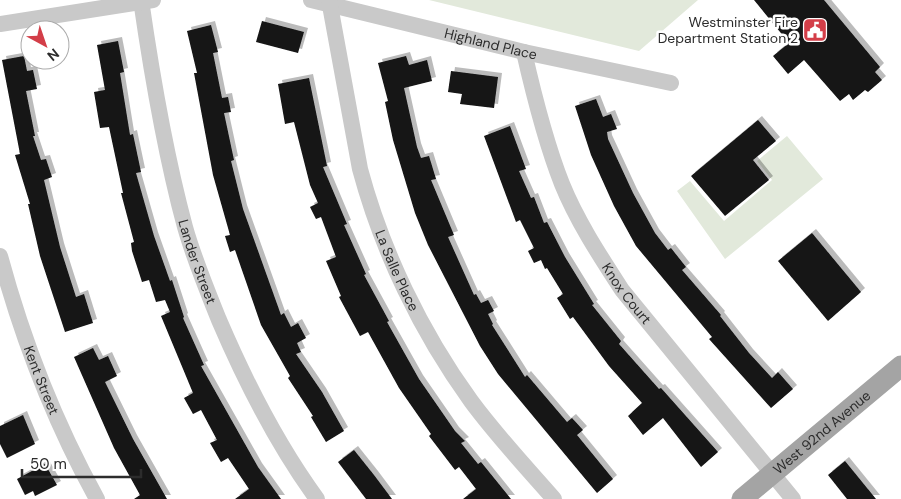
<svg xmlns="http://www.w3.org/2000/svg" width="901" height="499" font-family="'DM Sans',sans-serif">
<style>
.green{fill:#e2e9db}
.building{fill:#131313;filter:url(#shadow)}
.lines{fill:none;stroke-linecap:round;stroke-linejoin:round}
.minor{stroke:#c9c9c9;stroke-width:16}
.major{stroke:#a4a4a4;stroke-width:21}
.labels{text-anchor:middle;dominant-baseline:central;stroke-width:5;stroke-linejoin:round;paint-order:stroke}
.poi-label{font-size:14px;fill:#2c2c2c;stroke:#fff;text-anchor:end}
.street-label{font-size:14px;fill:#2c2c2c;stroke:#fff}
</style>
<defs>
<filter id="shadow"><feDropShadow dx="4" dy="-4" stdDeviation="0" flood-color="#0004"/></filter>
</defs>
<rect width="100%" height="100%" fill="#fff"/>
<g class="green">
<polygon points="429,0 698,0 639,51"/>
<polygon points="787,136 823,179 725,259 677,191 690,181 724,221 772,180 757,161"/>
</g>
<g class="building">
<polygon points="754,0 824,0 880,67 875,72 882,80 868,92 865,90 853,100 849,94 840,101 804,60 788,74 773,56 789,43"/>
<polygon points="262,21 304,32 298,53 256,42"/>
<polygon points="211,25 218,52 213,53 222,98 228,97 231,112 224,113 234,160 231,161 243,209 281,315 284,313 291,327 298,323 306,338 297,343 301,352 296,354 322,392 344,431 326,442 311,417 313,416 288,378 290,376 261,325 235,250 230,252 225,236 230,235 213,175 194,73 197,73 187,31"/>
<polygon points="118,41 124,72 120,73 130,135 133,134 141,172 136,173 154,236 170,281 172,280 184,317 183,318 204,365 201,366 258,467 281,499 235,499 249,489 228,458 221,462 210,443 217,440 201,410 193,414 184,398 193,393 161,316 170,312 165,300 156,302 149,280 142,282 132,251 131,243 134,242 121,193 123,193 109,127 100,128 94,92 105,90 97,45"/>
<polygon points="24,56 27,71 33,70 37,89 26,91 35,136 33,136 41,160 46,159 52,177 44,180 60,247 76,297 84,294 93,323 65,332 40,256 28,204 30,204 15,155 20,154 2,60"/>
<polygon points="406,56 409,65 427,60 432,81 404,88 417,147 421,158 429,156 436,179 431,180 454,235 448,237 474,295 476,294 481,303 488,300 494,311 488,314 493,324 492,325 525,377 527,375 567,422 572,418 583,430 577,435 613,479 597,493 498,374 480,346 428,245 415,213 393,140 385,102 388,101 378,63"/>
<polygon points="451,71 498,77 494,108 460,104 462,94 448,92"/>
<polygon points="309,78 327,166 323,167 347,224 344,225 366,274 364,275 389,321 387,322 419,379 455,431 465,441 461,443 478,464 481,462 511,499 463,499 476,489 459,467 455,470 429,436 431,434 399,388 368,332 360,336 339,297 341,296 326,261 336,257 321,217 316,219 310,207 318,203 310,185 294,122 285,124 278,84"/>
<polygon points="596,99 603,117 611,114 617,129 607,132 608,139 633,193 655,233 668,250 671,248 686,267 682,270 721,315 720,316 749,353 772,378 778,372 793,389 771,408 709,339 712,337 636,246 614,206 591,155 575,106"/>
<polygon points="758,120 776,141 753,160 769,180 725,216 691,176"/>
<polygon points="510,126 526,169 519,171 531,198 534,197 544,223 547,222 565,257 594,304 592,305 621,341 619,344 659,389 661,388 718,452 701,467 663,418 643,435 628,416 642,403 609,366 573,317 570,319 557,298 563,294 547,268 545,269 541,260 534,263 528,251 534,248 520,220 516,222 484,136"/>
<polygon points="812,233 861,292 828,321 778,261"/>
<polygon points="93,348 99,360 108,356 117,376 105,382 133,439 167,499 134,499 140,495 114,448 74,357"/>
<polygon points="23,415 35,444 7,458 0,444 0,426"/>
<polygon points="354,450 374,475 392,499 366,499 338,462"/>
<polygon points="845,461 876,499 847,499 828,475"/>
<polygon points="45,464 57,485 35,496 33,491 25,495 17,479"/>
</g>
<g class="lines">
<g class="minor">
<path id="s1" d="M141,0C152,76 165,153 185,227C194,259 207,290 219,320C246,383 276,443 317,499"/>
<path id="s2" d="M311,0L524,52L671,83"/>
<path id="s3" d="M329,0L360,169C382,251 421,332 471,401C496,435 526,467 554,499"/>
<polyline points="0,24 153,0"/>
<path id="s4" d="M524,52C534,96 545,141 562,184C577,221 600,256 622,290L793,499"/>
<path id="s5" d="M0,256C23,341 54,421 97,499"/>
</g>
<path class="major" id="s6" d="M742,499L901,366"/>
</g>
<defs>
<symbol id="civic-square" viewBox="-11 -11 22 22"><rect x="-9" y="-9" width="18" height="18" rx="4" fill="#d33e48" stroke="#fff"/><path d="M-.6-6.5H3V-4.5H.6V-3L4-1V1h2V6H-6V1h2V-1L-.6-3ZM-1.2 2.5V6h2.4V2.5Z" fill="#fff"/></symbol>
</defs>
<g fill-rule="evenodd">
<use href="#civic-square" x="801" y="16" width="28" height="28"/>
</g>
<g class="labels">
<g class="poi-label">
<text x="798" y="22">Westminster Fire<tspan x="798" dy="16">Department Station 2</tspan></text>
</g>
<g class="street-label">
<text stroke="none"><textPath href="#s2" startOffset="185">Highland Place</textPath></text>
<text stroke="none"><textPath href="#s1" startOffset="268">Lander Street</textPath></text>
<text stroke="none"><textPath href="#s3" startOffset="280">La Salle Place</textPath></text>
<text stroke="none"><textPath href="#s4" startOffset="265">Knox Court</textPath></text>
<text stroke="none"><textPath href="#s5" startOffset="131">Kent Street</textPath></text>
<text stroke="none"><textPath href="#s6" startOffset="104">West 92nd Avenue</textPath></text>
</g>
</g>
<g transform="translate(45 45) rotate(140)"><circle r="24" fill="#ffffff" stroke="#ababab"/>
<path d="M0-4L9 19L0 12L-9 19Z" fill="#d33e48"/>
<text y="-8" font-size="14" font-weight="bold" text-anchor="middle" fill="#2c2c2c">N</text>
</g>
<path d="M22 469v8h119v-8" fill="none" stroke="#2c2c2c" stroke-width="2.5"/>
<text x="30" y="469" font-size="15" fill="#2c2c2c" stroke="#ffffff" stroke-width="4" paint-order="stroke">50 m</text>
</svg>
